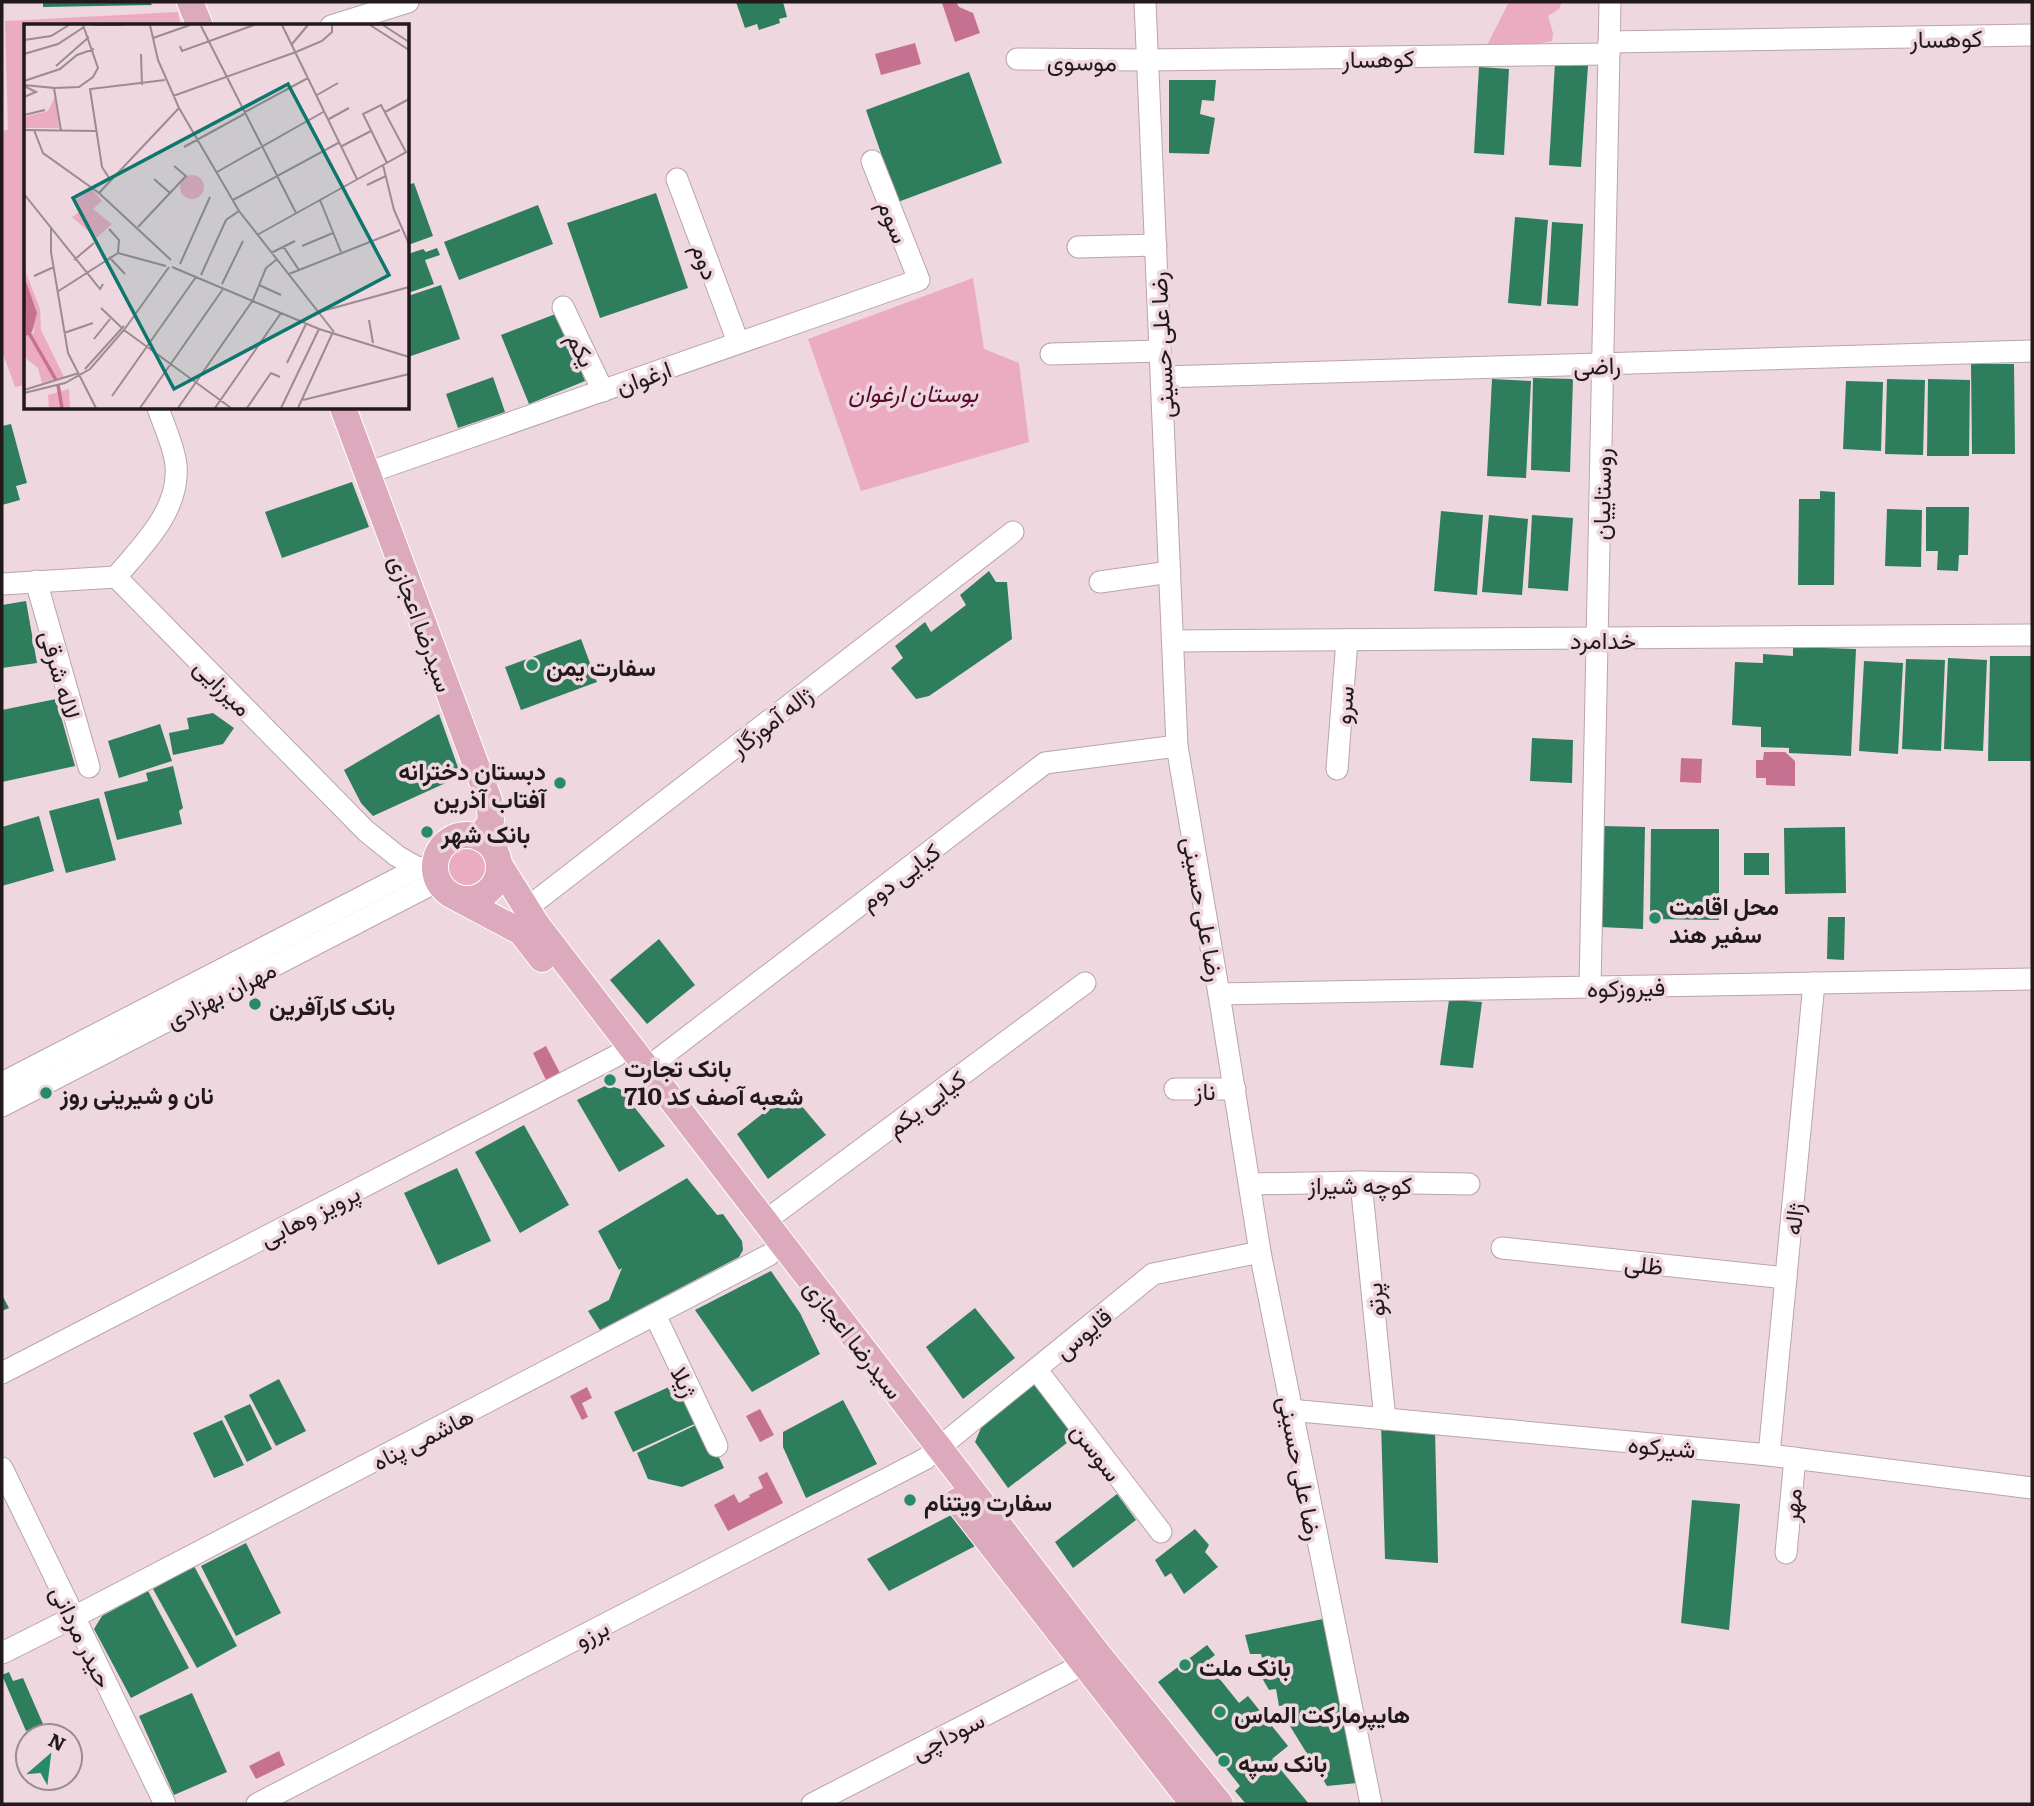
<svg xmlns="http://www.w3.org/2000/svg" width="2034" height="1806" font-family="Literata,Vazirmatn,serif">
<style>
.green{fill:#ebacc1}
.water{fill:#c77191}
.building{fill:#2e7d5d}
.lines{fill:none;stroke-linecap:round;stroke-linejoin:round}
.minor-casing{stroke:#baa5ac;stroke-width:23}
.major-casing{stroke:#fff;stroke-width:28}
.minor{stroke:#fff;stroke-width:21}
.major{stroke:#dcaabc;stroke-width:26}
.poi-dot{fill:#268b66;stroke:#eed7de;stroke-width:2.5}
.labels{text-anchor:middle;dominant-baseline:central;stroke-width:7;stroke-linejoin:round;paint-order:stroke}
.street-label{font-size:24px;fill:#21191b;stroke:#eed7de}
.park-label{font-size:24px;font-style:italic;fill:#590830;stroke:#eed7de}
.poi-label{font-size:24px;font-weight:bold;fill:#21191b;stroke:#eed7de;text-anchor:start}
.inset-river{fill:none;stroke:#c77191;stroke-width:3.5}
.inset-road{fill:none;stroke:#9c8b90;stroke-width:2}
.view{fill:#0f766e;fill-opacity:0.15;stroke:#0f766e;stroke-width:3.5}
.inset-edge{fill:none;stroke:#21191b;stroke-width:3.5}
</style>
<rect width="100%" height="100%" fill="#eed7de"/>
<g class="green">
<polygon points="1509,2 1562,2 1559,9 1548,16 1553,33 1552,41 1482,55"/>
<polygon points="178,12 181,26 26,26 26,385 15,387 2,351 2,131 8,130 5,21"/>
<polygon points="973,278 984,349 1019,363 1029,442 861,491 808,339"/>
<circle cx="468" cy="867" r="26"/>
</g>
<g class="water">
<polygon points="946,2 956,2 959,7 973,13 980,33 955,42 942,3"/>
<polygon points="915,43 921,64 881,75 875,54"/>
<polygon points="1764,752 1785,752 1795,761 1795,786 1766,785 1766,778 1756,778 1756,760 1763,760"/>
<polygon points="1681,758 1702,759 1701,783 1680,782"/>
<polygon points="546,1046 560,1073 546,1080 533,1053"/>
<polygon points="587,1387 592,1398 582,1403 588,1417 582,1420 570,1396"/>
<polygon points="760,1409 774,1435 760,1442 746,1416"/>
<polygon points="767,1472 783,1503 728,1531 714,1505 734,1494 739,1503 750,1497 749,1495 763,1488 758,1477"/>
<polygon points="279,1751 285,1765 256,1779 249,1766"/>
</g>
<g class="building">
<polygon points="43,2 150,2 152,5 43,7"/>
<polygon points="736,2 783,2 787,17 779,19 780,23 759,30 757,24 745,28"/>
<polygon points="1555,63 1588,65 1581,167 1549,165"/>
<polygon points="1479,67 1509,69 1504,155 1474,153"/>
<polygon points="969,72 1002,163 898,202 866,110"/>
<polygon points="1169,80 1216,80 1214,101 1202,100 1200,114 1215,118 1209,154 1169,153"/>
<polygon points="414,183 433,236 408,245 408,185"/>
<polygon points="656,193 688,288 600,318 567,223"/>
<polygon points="538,205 553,244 459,280 444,242"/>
<polygon points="1515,217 1548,220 1541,306 1508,303"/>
<polygon points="1552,222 1583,224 1578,306 1547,304"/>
<polygon points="437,248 440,255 425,260 434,284 408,293 408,254 423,249 426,252"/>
<polygon points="441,285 460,339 408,357 408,296"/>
<polygon points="558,313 585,381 529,404 501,335"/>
<polygon points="1971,364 2014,364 2015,454 1972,454"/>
<polygon points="493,377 505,412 458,428 446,394"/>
<polygon points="1533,378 1573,379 1570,472 1531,470"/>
<polygon points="1492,379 1531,381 1526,478 1487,476"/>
<polygon points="1887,379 1925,380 1923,455 1885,454"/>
<polygon points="1928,379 1970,380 1969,456 1927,456"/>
<polygon points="1846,381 1883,382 1881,451 1843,449"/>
<polygon points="11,424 27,483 16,486 20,500 2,505 2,426"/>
<polygon points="352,482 369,527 282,558 265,512"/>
<polygon points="1820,491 1835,492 1834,585 1798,585 1799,499 1820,499"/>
<polygon points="1926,507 1969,507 1968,555 1959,555 1958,571 1937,570 1938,551 1926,551"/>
<polygon points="1887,509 1922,510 1921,567 1885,566"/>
<polygon points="1441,511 1483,515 1477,595 1434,591"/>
<polygon points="1489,515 1528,519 1522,595 1482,592"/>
<polygon points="1532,515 1573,518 1568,591 1528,588"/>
<polygon points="989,571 996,582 1007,582 1012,639 929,696 916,699 891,668 903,658 895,646 925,622 931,632 966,605 960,595"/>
<polygon points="26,601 37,663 2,668 2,605"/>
<polygon points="581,639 597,682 521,710 505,667"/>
<polygon points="1793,647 1856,649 1851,756 1789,753 1789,748 1761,747 1761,727 1732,725 1735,662 1763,663 1763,654 1793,656"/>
<polygon points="1990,656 2032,656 2032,761 1988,761"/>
<polygon points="1948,658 1987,660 1983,751 1944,749"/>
<polygon points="1906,659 1945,660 1941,751 1902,749"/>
<polygon points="1864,661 1903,663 1898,754 1859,751"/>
<polygon points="56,699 75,766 2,782 2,710"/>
<polygon points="213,713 234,728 223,744 173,755 169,733 189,729 187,718"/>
<polygon points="439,714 461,776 373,816 361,803 344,770"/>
<polygon points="160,724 172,761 119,778 108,741"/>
<polygon points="1532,738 1573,740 1572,783 1530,781"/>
<polygon points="173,766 183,808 179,811 182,824 117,840 104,792 148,781 146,773"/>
<polygon points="99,798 116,860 66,873 49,811"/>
<polygon points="39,816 54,871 2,886 2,827"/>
<polygon points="1601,826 1645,827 1643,929 1600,927"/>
<polygon points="1845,827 1846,893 1785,894 1784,828"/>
<polygon points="1651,829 1719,829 1719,920 1650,919"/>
<rect x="1744" y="853" width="25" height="22"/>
<polygon points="1828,917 1845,917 1844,960 1827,959"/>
<polygon points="659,939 695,985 647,1024 610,980"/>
<polygon points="1449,1000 1482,1002 1473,1068 1440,1065"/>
<polygon points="607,1085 620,1089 665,1146 619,1172 577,1100"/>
<polygon points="790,1092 826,1135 768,1179 737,1134"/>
<polygon points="524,1125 569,1205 520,1233 475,1152"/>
<polygon points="457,1168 491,1241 438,1265 404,1193"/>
<polygon points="687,1178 717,1215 723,1214 742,1241 743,1250 739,1257 600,1330 588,1311 609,1300 622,1268 619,1270 598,1231"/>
<polygon points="771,1271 800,1313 820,1354 752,1392 695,1310"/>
<polygon points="2,1295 9,1308 2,1311"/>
<polygon points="975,1308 1015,1358 963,1399 926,1347"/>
<polygon points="279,1379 306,1431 276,1446 249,1395"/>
<polygon points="682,1381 701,1421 633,1452 614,1412"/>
<polygon points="1035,1381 1076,1436 1008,1488 975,1442 984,1421"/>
<polygon points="843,1400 877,1464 806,1498 783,1447 783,1432"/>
<polygon points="250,1404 272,1449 247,1462 224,1416"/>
<polygon points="222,1420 244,1465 214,1478 193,1433"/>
<polygon points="702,1422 724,1468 682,1487 648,1479 637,1453"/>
<polygon points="1381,1422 1435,1429 1438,1563 1385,1559"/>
<polygon points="1117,1494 1136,1520 1073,1568 1055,1542"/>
<polygon points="1692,1500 1740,1504 1729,1630 1681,1623"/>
<polygon points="955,1513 979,1544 889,1591 867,1559"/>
<polygon points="1195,1529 1209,1545 1205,1552 1218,1567 1184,1594 1171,1573 1165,1577 1155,1560"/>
<polygon points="246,1543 281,1613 236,1636 201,1566"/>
<polygon points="194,1566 237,1646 197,1668 153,1589"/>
<polygon points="148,1591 189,1668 131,1698 94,1629 102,1616"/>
<polygon points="1323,1619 1357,1783 1327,1786 1285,1718 1294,1715 1292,1704 1279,1706 1276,1689 1269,1690 1262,1678 1266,1676 1261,1654 1250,1654 1245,1635"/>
<polygon points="1207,1645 1215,1655 1206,1662 1239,1703 1248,1696 1288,1746 1272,1759 1309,1804 1246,1804 1235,1791 1240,1786 1158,1682"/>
<polygon points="9,1672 13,1681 23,1678 43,1724 26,1731 2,1675"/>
<polygon points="192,1693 227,1772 174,1795 139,1716"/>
</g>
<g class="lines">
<defs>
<g id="minor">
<polyline points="1145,2 1177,746 1219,994 1260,1252 1371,1804"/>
<polyline points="331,26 408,2"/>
<polyline points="1609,42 2032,35"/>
<polyline points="1017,59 1147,60 1609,54"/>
<polyline points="677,179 738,342"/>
<polyline points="1078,247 1156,245"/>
<polyline points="563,307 603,391"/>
<polyline points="1051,354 1160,351"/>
<polyline points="1162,377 2032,351"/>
<polyline points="367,473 919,280 872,161"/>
<path d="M116,577C143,545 180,510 176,465C174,446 164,426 158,408"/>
<polyline points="36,581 89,767"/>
<polyline points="1100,582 1170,572"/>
<polyline points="2,584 116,577 366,831 397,856 418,868"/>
<polyline points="1173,641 2032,635"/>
<polyline points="1337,769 1347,640"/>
<polyline points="527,908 1013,532"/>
<polyline points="1590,987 1610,2"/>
<polyline points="1219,994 2032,979"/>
<polyline points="647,1068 1045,763 1177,746"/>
<polyline points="2,1083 418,868 435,865"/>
<polyline points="1175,1089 1235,1089"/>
<polyline points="2,1106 438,881"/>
<polyline points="1361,1182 1385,1419"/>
<polyline points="1251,1184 1361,1182 1469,1184"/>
<polyline points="765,1221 1085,983"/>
<polyline points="1502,1248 1786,1278"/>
<polyline points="655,1315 717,1446"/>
<polyline points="1036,1369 1161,1532"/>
<polyline points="2,1373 616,1056"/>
<polyline points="1290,1410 1769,1455 2032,1488"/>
<polyline points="1769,1455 1814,983"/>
<polyline points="2,1468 165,1804"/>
<polyline points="1786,1553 1795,1458"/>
<polyline points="2,1653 74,1617 769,1255"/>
<polyline points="257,1804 925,1459 1153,1274 1260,1252"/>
<polyline points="812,1804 1082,1665"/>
</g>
<g id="major">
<polyline points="190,2 200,26"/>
<polyline points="343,408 489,800 491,821 480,838"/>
<circle cx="467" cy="867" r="32"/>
<polyline points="499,864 537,925 1098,1654 1220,1804"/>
<polyline points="457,898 521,932 542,959"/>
<polyline points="957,1501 1193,1804"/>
</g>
</defs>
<use href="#minor" class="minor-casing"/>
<use href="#major" class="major-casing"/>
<use href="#minor" class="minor"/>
<use href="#major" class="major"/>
</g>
<g class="poi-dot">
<circle cx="532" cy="665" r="7"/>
<circle cx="560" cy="783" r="7"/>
<circle cx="427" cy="832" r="7"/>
<circle cx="1655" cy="918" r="7"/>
<circle cx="255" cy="1004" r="7"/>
<circle cx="610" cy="1080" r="7"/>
<circle cx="46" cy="1093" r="7"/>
<circle cx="910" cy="1500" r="7"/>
<circle cx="1185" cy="1665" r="7"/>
<circle cx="1220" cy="1712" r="7"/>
<circle cx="1224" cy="1761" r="7"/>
</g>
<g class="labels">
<g class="street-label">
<text transform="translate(1946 37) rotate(-1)">کوهسار</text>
<text transform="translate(1378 57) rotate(-1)">کوهسار</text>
<text transform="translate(1082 60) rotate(1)">موسوی</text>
<text transform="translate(895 221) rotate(68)">سوم</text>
<text transform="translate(707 261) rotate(70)">دوم</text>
<text transform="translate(1160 345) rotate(-93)">رضا علی حسینی</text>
<text transform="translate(583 349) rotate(64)">یکم</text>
<text transform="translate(1597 364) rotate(-2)">راضی</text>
<text transform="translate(643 376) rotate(-20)">ارغوان</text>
<text transform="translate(1600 494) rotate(-89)">روستاییان</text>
<text transform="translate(423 623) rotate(70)">سیدرضا اعجازی</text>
<text x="1603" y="638">خدامرد</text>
<text transform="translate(62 674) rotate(74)">لاله شرقی</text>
<text transform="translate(224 686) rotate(45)">میرزایی</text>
<text transform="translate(1342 705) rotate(-85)">سرو</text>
<text transform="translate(770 720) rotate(-38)">ژاله آموزگار</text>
<text transform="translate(899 875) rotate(-37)">کیایی دوم</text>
<text transform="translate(1205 909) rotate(80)">رضا علی حسینی</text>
<text transform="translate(1626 986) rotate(-1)">فیروزکوه</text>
<text transform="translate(220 993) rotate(-27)">مهران بهزادی</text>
<text x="1205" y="1089">ناز</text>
<text transform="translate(925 1102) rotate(-37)">کیایی یکم</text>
<text x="1360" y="1183">کوچه شیراز</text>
<text transform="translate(309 1214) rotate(-27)">پرویز وهابی</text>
<text transform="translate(1792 1219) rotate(-84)">ژاله</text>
<text transform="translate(1644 1263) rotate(6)">ظلی</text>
<text transform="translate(1373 1300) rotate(-96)">پرتو</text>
<text transform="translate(1082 1332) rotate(-39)">قایوس</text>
<text transform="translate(855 1338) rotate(52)">سیدرضا اعجازی</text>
<text transform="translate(686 1381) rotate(65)">ژیلا</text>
<text transform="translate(422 1437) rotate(-27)">هاشمی پناه</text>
<text transform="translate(1662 1445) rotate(5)">شیرکوه</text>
<text transform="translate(1098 1451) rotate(53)">سوسن</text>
<text transform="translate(1302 1468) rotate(79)">رضا علی حسینی</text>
<text transform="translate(1790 1505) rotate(-85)">مهر</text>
<text transform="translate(591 1632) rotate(-27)">برزو</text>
<text transform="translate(83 1636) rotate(64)">حیدر مردانی</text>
<text transform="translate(947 1734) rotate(-27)">سوداچی</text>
</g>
<g class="park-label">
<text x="913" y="391">بوستان ارغوان</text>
</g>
<g class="poi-label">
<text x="546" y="665">سفارت یمن</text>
<text x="546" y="769" text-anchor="end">دبستان دخترانه<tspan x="546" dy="28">آفتاب آذرین</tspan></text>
<text x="441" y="832">بانک شهر</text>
<text x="1669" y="904">محل اقامت<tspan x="1669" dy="28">سفیر هند</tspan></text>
<text x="269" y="1004">بانک کارآفرین</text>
<text x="624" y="1066">بانک تجارت<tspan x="624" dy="28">شعبه آصف کد 710</tspan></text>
<text x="60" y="1093">نان و شيرينى روز</text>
<text x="924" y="1500">سفارت ویتنام</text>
<text x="1199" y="1665">بانک ملت</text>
<text x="1234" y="1712">هایپرمارکت الماس</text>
<text x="1238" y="1761">بانک سپه</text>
</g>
</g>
<g transform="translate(24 24)">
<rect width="385" height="385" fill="#eed7de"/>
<path d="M31,73L35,104H0V93L24,87ZM156 163a12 12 0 1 1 24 0a12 12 0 1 1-24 0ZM68,165L78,177L69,185L88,200L72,214L48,193L57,187L51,176ZM0,244L16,285L17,306L40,353L18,359L14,344L0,333V309H10ZM45,365L46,384H25L24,371Z" fill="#ebacc1"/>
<path d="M0,252L13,289L8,308L2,312Z" fill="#c77191"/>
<path class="inset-river" d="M5,309L32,356M34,361L38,384"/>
<path class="inset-road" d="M70,1H98M126,1L134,36L155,84L215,187L310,308M258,1L333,155M346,1L385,26M359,1L385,18M177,2L272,189M129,14L166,1M0,16L27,12L45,1M268,20L284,1M156,22L158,27L230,1M0,30L34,20L60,3M117,30L118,61M32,42L65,13M0,57L36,45L53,31L70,25M0,61L30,64L37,107M0,62L12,68L0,73M30,64L55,63L69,53L74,44L59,1M293,71L314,59M149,72L272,28L298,17L308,8V1M221,88L284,54M361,88L385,75M0,91L21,86M305,95L325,84M0,106L72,107M10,106L19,129L75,169L147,236M318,122L347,107M160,123L222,89M359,141L370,186L385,220M193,148L301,87M130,155L146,169M87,157L78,143L66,65L141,56M343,161L362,152M75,169L155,84M0,170L76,265L79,260M209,176L316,118M296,176L317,228M27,203V228L44,329L72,384M114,203L162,152L150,142M85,205L95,216L94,229M233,211L359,141L382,128L357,81L339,90L363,139M259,222L275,246M278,222L309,209M247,229L271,217M85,233L101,250M50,236L70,219M156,240L186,173M148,243L295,305L385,333M265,250L376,206M177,251L202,196L215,187M10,252L30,243M198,260L219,217M235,261L257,271M33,268L94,229L142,242M77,284L98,304M295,288L385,263M345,296L349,319M100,306L207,384M40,309L69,299M70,315L86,295M263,339L282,300M61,345L100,302M0,366L55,349M0,369L41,359L66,345L100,306L145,243M88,372L172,253M279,376L385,350M116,384L199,265M154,384L229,276L242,244L252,236M191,384L257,289M223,384L247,349L256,353M257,384L295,305M274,384L308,310"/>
<path class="view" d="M264,60L365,251L150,365L49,174Z"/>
<rect width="385" height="385" class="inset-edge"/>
</g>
<rect width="2034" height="1806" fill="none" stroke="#21191b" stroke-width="7"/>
<g transform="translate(49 1757) rotate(28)"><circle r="33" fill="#eed7de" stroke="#9c8b90" stroke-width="2"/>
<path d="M0-5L12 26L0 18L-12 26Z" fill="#268b66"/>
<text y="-10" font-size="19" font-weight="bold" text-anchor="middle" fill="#21191b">N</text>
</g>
</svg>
